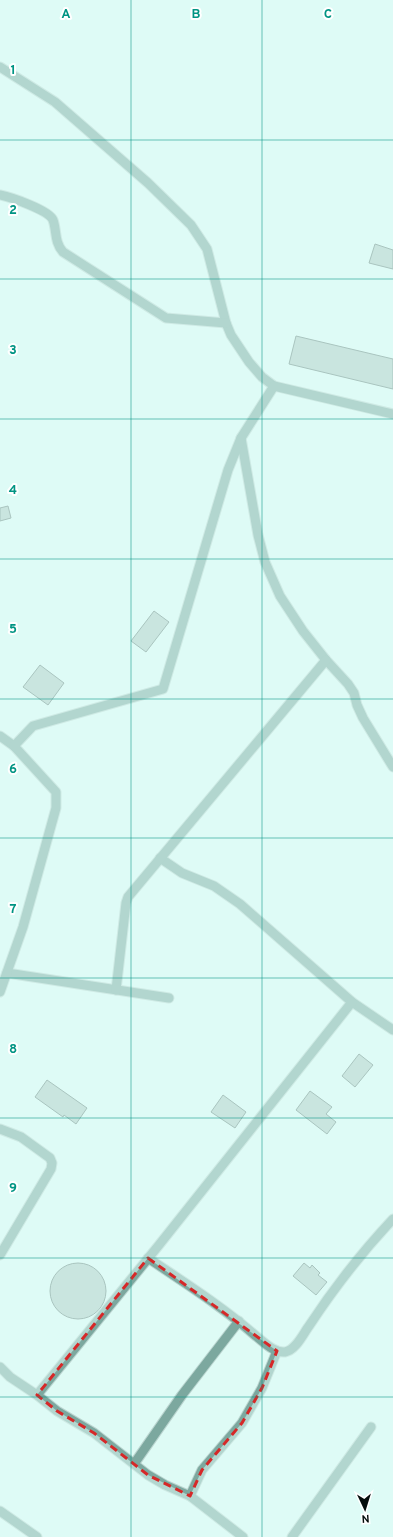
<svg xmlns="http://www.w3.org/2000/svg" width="393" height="1537" font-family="Overpass,sans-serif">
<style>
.building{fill:#afcac4;stroke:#69827d}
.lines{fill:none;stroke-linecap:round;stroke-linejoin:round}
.minor-casing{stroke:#bbd5d0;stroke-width:11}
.minor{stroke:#7ca89f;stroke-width:9}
.marked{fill:none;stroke:#d62828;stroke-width:3;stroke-dasharray:8 5;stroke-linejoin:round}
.grid{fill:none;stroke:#009483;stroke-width:1;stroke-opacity:0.55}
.grid-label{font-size:13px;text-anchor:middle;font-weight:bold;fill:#009483;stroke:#fff;stroke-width:4;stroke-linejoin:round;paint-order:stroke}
</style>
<rect width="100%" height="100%" fill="#defbf5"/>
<g class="building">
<polygon points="375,244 393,250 393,269 369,263"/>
<polygon points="296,336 393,359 393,389 289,364"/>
<polygon points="8,506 11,518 0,521 0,508"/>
<polygon points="154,611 169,622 146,652 131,641"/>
<polygon points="40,665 64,683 48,705 23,687"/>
<polygon points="359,1054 373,1065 355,1087 342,1076"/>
<polygon points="47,1080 87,1108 76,1124 64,1115 63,1117 35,1097"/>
<polygon points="310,1091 332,1107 326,1114 336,1122 327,1134 296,1110"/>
<polygon points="223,1095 246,1112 235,1128 211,1112"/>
<circle cx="78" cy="1291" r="28"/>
<polygon points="304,1263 310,1268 312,1265 320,1273 318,1275 327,1282 316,1295 293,1276"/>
</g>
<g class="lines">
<defs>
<g id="minor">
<polyline points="0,67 55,102 148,183 191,225 207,249 226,323 231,335 249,362 262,377 274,386"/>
<path d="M0,195C10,197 49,210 53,220C57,231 54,242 63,252L166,318L226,323"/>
<polyline points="241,438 258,535 265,562 280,596 303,631 326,660 348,684 354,693 357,705 363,718 393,767"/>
<polyline points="0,736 14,746"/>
<polyline points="160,858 182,873 214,886 240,904 352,1002 393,1030"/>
<polyline points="7,973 169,998"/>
<polyline points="116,990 126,903 128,897 326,660"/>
<polyline points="0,992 23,927 56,808 56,792 14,746 33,726 163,689 228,470 241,438 274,386 393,414"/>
<polyline points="0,1129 21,1137 50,1158 52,1163 51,1169 0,1255"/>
<path d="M148,1258C185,1283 223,1307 256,1336C264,1342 274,1353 285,1352C296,1350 303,1334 309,1326C334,1288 362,1252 393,1219"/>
<polyline points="0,1367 10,1377 37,1395 57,1411 94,1433 148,1475 165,1485 190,1496 243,1537"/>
<polyline points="37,1395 159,1245 352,1002"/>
<polyline points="134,1464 182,1395 239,1321"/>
<polyline points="190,1496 202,1470 242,1423 262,1388 277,1351"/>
<polyline points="0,1511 37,1537"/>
<polyline points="292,1537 371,1427"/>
</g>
</defs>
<use href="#minor" class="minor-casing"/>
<use href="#minor" class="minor"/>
</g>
<path d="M0 0H393V1537H0ZM148,1258L277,1351L262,1388L242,1423L202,1470L190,1496L148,1475L94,1433L57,1411L37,1395Z" fill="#defbf5" fill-opacity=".55" fill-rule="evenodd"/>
<path class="marked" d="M148,1258L277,1351L262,1388L242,1423L202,1470L190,1496L148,1475L94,1433L57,1411L37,1395Z"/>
<path class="grid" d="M131,0V1537M262,0V1537M0,140H393M0,279H393M0,419H393M0,559H393M0,699H393M0,838H393M0,978H393M0,1118H393M0,1258H393M0,1397H393"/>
<g class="grid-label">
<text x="66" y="18">A</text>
<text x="196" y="18">B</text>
<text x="328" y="18">C</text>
<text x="13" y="74">1</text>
<text x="13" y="214">2</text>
<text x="13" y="354">3</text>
<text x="13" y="494">4</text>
<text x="13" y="633">5</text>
<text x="13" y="773">6</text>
<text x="13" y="913">7</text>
<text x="13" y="1053">8</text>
<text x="13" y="1192">9</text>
</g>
<g transform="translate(365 1509) rotate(176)" stroke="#ffffff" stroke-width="3" paint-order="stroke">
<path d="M0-3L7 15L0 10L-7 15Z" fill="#050d0c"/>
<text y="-6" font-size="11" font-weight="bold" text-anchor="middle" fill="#050d0c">N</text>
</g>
</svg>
